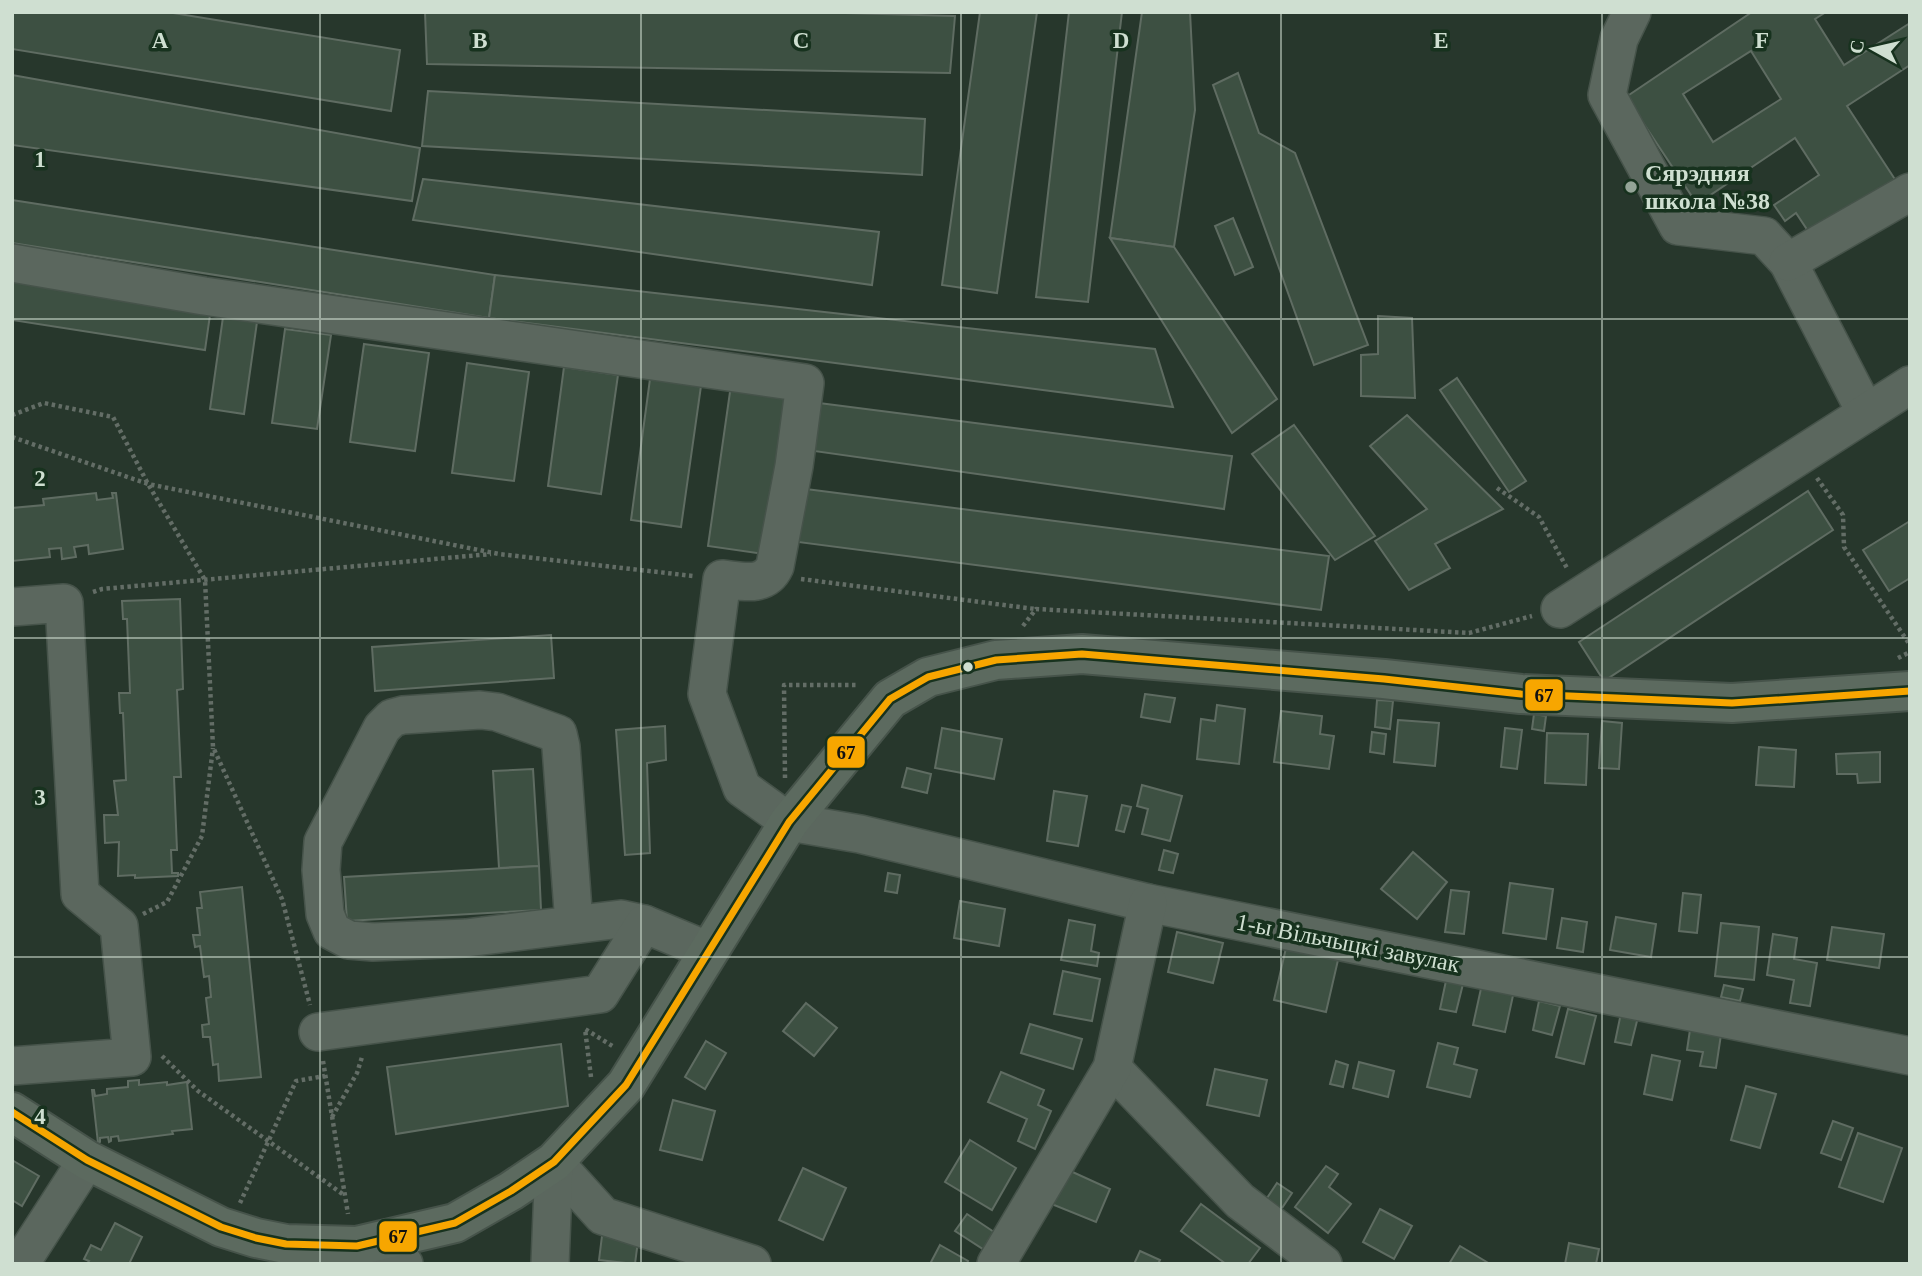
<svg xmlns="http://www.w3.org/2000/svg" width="1922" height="1276" font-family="Georgia,serif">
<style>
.building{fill:#3d5042;stroke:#5f6c62;stroke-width:2;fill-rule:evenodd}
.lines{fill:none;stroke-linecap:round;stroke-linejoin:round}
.minor-casing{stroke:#46534a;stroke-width:40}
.major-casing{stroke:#46534a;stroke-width:42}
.path{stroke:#636d66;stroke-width:4.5;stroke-dasharray:3.5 3.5;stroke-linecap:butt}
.minor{stroke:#5b675e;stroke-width:37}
.major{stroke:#5c6a5f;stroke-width:38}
.bus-1-casing{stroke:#17321e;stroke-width:12}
.bus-1{stroke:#f7a600;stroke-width:7}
.grid{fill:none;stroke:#cfdfd1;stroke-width:2;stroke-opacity:0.55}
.poi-dot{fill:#94a497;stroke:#17321e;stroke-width:2.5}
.bus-dot{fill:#cfdfd1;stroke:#17321e;stroke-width:2.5}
.labels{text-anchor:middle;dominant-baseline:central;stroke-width:7;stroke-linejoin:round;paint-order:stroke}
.poi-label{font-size:24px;font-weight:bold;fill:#cfdfd1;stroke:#17321e;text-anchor:start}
.street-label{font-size:24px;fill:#cfdfd1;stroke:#17321e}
.grid-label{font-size:23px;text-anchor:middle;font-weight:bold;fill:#cfdfd1;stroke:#17321e;stroke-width:7;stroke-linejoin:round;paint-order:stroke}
.line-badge{stroke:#17321e;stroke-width:2.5}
.pale-badge-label{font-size:19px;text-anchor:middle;font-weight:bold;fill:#111}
</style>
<rect width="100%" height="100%" fill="#27372c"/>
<g class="building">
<polygon points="12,12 167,12 400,50 391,111 12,49"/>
<polygon points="425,12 808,12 955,16 950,73 427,64"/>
<polygon points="980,12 1037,12 997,293 942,285"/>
<polygon points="1069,12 1122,12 1088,302 1036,297"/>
<polygon points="1142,12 1190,12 1195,110 1174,247 1110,238"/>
<path d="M1752,12H1826L1815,19L1844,65L1910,23V65L1847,106L1898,184L1814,240L1796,213L1785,221L1774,205L1819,175L1795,138L1697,204L1626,97ZM1751,51L1781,99L1713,142L1683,94Z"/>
<polygon points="1238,73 1259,133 1295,153 1368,345 1314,365 1213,85"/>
<polygon points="12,75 420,148 412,201 12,145"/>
<polygon points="428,91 925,119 922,175 422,146"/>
<polygon points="423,179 879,232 872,285 413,220"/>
<polygon points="12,200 495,275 489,318 12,243"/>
<polygon points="1233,218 1253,267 1235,275 1215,226"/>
<polygon points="1110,238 1174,247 1277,399 1232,433"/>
<polygon points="495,275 1155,349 1173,407 489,318"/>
<polygon points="12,277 211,308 205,350 12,320"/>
<polygon points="224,310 258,315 244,414 210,409"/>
<polygon points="1378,316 1412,318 1415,398 1361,396 1361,355 1378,354"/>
<polygon points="285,329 331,335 317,429 272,423"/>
<polygon points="364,344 429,353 415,451 350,442"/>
<polygon points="467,363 529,372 514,481 452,473"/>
<polygon points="564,367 618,375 601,494 548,486"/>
<polygon points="1457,378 1526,481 1509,492 1440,390"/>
<polygon points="650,379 701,386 681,527 631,520"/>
<polygon points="731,385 786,393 764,554 708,546"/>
<polygon points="819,403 1232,456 1224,509 814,451"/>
<polygon points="1407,415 1503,509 1435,544 1450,568 1409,590 1375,541 1427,509 1370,446"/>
<polygon points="1294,425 1375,536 1335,560 1252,454"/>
<polygon points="806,489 1329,556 1321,610 798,542"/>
<polygon points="1808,491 1833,530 1604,681 1579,642"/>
<polygon points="96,493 97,500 113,498 112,493 116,493 123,549 89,554 88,545 74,547 76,557 62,559 61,548 49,549 50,557 12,561 12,508 44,505 43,499"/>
<polygon points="1910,521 1910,578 1889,591 1863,550"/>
<polygon points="180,599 183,689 177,690 181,777 174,777 177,850 171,850 172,873 178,873 178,876 135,878 135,875 118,876 119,842 105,843 104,815 118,815 114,781 126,780 123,713 120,713 119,693 130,693 127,619 123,619 122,601"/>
<polygon points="551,635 554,678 375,691 372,647"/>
<polygon points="1145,694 1175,698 1170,722 1141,717"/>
<polygon points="1377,700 1393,701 1390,729 1375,727"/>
<polygon points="1217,705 1245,709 1239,764 1197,759 1201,719 1215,721"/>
<polygon points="1281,711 1322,716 1320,734 1334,736 1329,769 1274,762"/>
<polygon points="1534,714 1546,716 1544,731 1532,729"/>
<polygon points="1398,720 1439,723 1435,766 1394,762"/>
<polygon points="1602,721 1622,723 1619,769 1599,768"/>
<polygon points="665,726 666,760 647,763 650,853 625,855 616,730"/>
<polygon points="942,728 1002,739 994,779 935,768"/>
<polygon points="1505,728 1522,730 1517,769 1501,767"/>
<polygon points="1372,732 1386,734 1384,754 1370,752"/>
<polygon points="1547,733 1588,734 1586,785 1545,783"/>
<polygon points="1759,747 1796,750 1794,787 1756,785"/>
<polygon points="1880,752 1880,782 1858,783 1857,774 1837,774 1836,754"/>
<polygon points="907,768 931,774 927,793 902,787"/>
<polygon points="533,769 539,866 499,868 493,771"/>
<polygon points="1142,785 1182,796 1170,841 1142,834 1148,809 1137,806"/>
<polygon points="1054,791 1087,796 1078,846 1047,841"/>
<polygon points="1122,805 1131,807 1124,832 1116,830"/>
<polygon points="1164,850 1178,854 1173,873 1159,870"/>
<polygon points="1413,852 1447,882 1417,919 1381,889"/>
<polygon points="539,866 541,910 347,921 344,877"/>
<polygon points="888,873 900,875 897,893 885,891"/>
<polygon points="1510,883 1553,889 1546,939 1503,933"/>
<polygon points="242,887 261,1077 219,1081 218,1064 213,1065 210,1037 203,1037 202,1025 209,1024 206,998 211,997 209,976 204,977 200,946 195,947 193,935 200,935 197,908 202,908 200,892"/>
<polygon points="1451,890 1469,892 1464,934 1445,932"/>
<polygon points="1683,893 1701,895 1697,933 1679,931"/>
<polygon points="960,901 1005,909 999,946 954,938"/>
<polygon points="1616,917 1656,924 1651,957 1610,950"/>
<polygon points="1562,918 1587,922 1583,952 1557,948"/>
<polygon points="1069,920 1095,925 1091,951 1099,953 1097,966 1061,960"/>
<polygon points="1721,923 1759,927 1754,980 1715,976"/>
<polygon points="1832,927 1884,934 1879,968 1827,960"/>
<polygon points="1177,932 1223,943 1213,983 1168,972"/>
<polygon points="1773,934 1797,938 1794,959 1817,963 1810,1006 1790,1003 1794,980 1767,975"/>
<polygon points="1286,948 1338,960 1326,1012 1274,1000"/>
<polygon points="1063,971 1100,979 1092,1021 1054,1014"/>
<polygon points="1447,976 1464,980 1456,1012 1440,1009"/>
<polygon points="1482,984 1514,991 1505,1032 1473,1025"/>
<polygon points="1724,985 1743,989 1740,1001 1721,997"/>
<polygon points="1539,1001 1560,1006 1552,1035 1533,1030"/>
<polygon points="806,1003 837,1028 814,1056 783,1031"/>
<polygon points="1568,1009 1596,1016 1584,1064 1556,1057"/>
<polygon points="1621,1013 1638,1017 1631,1045 1615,1042"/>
<polygon points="1691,1023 1722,1028 1716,1068 1700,1066 1703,1052 1687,1050"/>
<polygon points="1030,1024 1082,1039 1073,1069 1021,1053"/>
<polygon points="706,1041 726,1053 705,1089 685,1077"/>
<polygon points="1438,1043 1458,1048 1454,1064 1477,1070 1470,1097 1427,1087"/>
<polygon points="561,1044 568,1106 396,1134 387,1067"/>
<polygon points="1652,1055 1680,1061 1672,1100 1644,1094"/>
<polygon points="1336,1061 1348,1065 1343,1087 1330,1084"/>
<polygon points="1359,1062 1394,1071 1388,1097 1353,1088"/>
<polygon points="1215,1069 1267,1080 1259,1116 1207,1105"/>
<polygon points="1001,1072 1044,1090 1038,1105 1051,1111 1035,1149 1018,1141 1027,1119 988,1102"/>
<polygon points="139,1080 139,1085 167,1082 167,1085 187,1082 192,1129 172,1131 173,1134 119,1141 118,1136 111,1137 111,1141 109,1142 108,1137 100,1138 100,1142 98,1143 92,1090 94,1090 95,1096 107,1094 107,1089 128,1087 128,1081"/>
<polygon points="1746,1086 1776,1094 1760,1148 1731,1140"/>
<polygon points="673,1100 715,1111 702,1160 660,1150"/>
<polygon points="1833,1121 1853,1128 1841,1160 1821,1153"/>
<polygon points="1858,1133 1902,1148 1883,1202 1839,1187"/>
<polygon points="970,1140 1016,1168 992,1210 945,1182"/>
<polygon points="12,1160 39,1176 22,1206 12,1200"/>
<polygon points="1326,1166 1338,1174 1329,1187 1351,1204 1328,1233 1295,1207"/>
<polygon points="803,1168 846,1188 823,1240 779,1220"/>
<polygon points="1066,1169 1110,1189 1096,1222 1049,1203"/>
<polygon points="1277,1183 1292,1193 1280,1211 1265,1201"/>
<polygon points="1201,1204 1260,1248 1248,1264 1226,1264 1181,1231"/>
<polygon points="1380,1209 1412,1226 1394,1259 1363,1242"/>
<polygon points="967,1214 997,1234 986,1251 955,1231"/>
<polygon points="115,1223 142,1237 129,1264 87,1264 89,1261 84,1259 91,1245 101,1250"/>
<polygon points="603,1228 639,1233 635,1264 599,1260"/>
<polygon points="1569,1243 1599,1249 1596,1264 1565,1264"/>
<polygon points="940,1245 968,1261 967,1264 930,1264"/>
<polygon points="1460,1246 1490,1264 1449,1264"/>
<polygon points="1140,1251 1160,1260 1158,1264 1134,1264"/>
</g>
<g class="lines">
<defs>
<g id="minor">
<polyline points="1632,12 1619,39 1607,95 1678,226 1764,236 1788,262 1866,413"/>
<polyline points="1788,262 1910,192"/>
<path d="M12,263L204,296L805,383L794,466L775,566C765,588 742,581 722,579L707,694L742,788L789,822L860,834L1148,903L1910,1056"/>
<polyline points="12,607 64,603 80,894 119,926 132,1057 12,1066"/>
<polyline points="1560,609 1910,385"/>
<polyline points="574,924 561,747 558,734 497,712 480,710 403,715 392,718 382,728 323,842 321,870 325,914 332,931 349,940 373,942 466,938 621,919 644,924"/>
<polyline points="318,1032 600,994 644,924 709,951"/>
<polyline points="1112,1068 1240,1201 1323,1264"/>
<polyline points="554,1162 603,1216 752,1264"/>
<polyline points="357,1246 404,1264"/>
<polyline points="20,1264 87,1160"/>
<polyline points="550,1264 554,1162"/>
<polyline points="996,1264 1112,1068 1148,903"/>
</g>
<polyline id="major" points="12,1112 87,1160 221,1227 256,1238 286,1244 357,1246 455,1223 511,1191 554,1162 626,1085 789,822 890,699 928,677 996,660 1082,654 1384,679 1521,694 1732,703 1910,691"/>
</defs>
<use href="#minor" class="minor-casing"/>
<use href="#major" class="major-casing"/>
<g class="path">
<polyline points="12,415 44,403 113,417 148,484 205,580 213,747 282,899 310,1005"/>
<polyline points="12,437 148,484 499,554 693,576"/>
<polyline points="1817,478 1843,515 1844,547 1910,645"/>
<polyline points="1497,488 1539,517 1568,570"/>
<polyline points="801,579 1035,609"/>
<polyline points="93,592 102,589 491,554"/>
<polyline points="1023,626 1036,609 1469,633 1532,616"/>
<polyline points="1898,658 1910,652"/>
<polyline points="785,778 784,685 859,685"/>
<polyline points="143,914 167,902 202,836 213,748"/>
<polyline points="162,1056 198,1091 344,1195"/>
<polyline points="323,1061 348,1214"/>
<polyline points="591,1077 585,1029 614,1047"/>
<polyline points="332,1117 357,1073 362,1057"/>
<polyline points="240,1203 296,1081 325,1076"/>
</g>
<use href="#minor" class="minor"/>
<use href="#major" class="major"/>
<defs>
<polyline id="bus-1" points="12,1112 87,1160 221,1227 256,1238 286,1244 357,1246 455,1223 511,1191 554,1162 626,1085 789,822 890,699 928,677 996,660 1082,654 1384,679 1521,694 1732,703 1910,691"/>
</defs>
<use href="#bus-1" class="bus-1-casing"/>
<use href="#bus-1" class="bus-1"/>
</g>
<path class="grid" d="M320,12V1264M641,12V1264M961,12V1264M1281,12V1264M1602,12V1264M12,319H1910M12,638H1910M12,957H1910"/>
<circle class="poi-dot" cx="1631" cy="187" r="7"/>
<circle class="bus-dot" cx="968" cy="667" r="6"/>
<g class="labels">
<g class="poi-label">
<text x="1645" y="173">Сярэдняя<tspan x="1645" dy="28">школа №38</tspan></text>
</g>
<g class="street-label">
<text transform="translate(1348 943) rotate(11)">1-ы Вільчыцкі завулак</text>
</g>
</g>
<g class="grid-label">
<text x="160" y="48">A</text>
<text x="480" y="48">B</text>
<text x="801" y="48">C</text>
<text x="1121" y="48">D</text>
<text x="1441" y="48">E</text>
<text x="1762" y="48">F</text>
<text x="40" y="167">1</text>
<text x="40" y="486">2</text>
<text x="40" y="805">3</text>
<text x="40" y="1124">4</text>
</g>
<g class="line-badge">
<rect x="1524" y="678" width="40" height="34" rx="7" fill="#f7a600"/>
<rect x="826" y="735" width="40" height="34" rx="7" fill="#f7a600"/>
<rect x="378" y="1220" width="40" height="33" rx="7" fill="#f7a600"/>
</g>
<g class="pale-badge-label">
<text x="1544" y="702">67</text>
<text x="846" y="759">67</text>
<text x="398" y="1243">67</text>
</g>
<rect width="1922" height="1276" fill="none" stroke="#cfdfd1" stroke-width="28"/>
<g transform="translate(1873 49) rotate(278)" stroke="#17321e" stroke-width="5" paint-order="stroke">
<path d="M0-5L12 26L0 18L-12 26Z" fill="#cfdfd1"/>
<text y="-10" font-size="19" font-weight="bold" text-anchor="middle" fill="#cfdfd1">С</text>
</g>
</svg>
